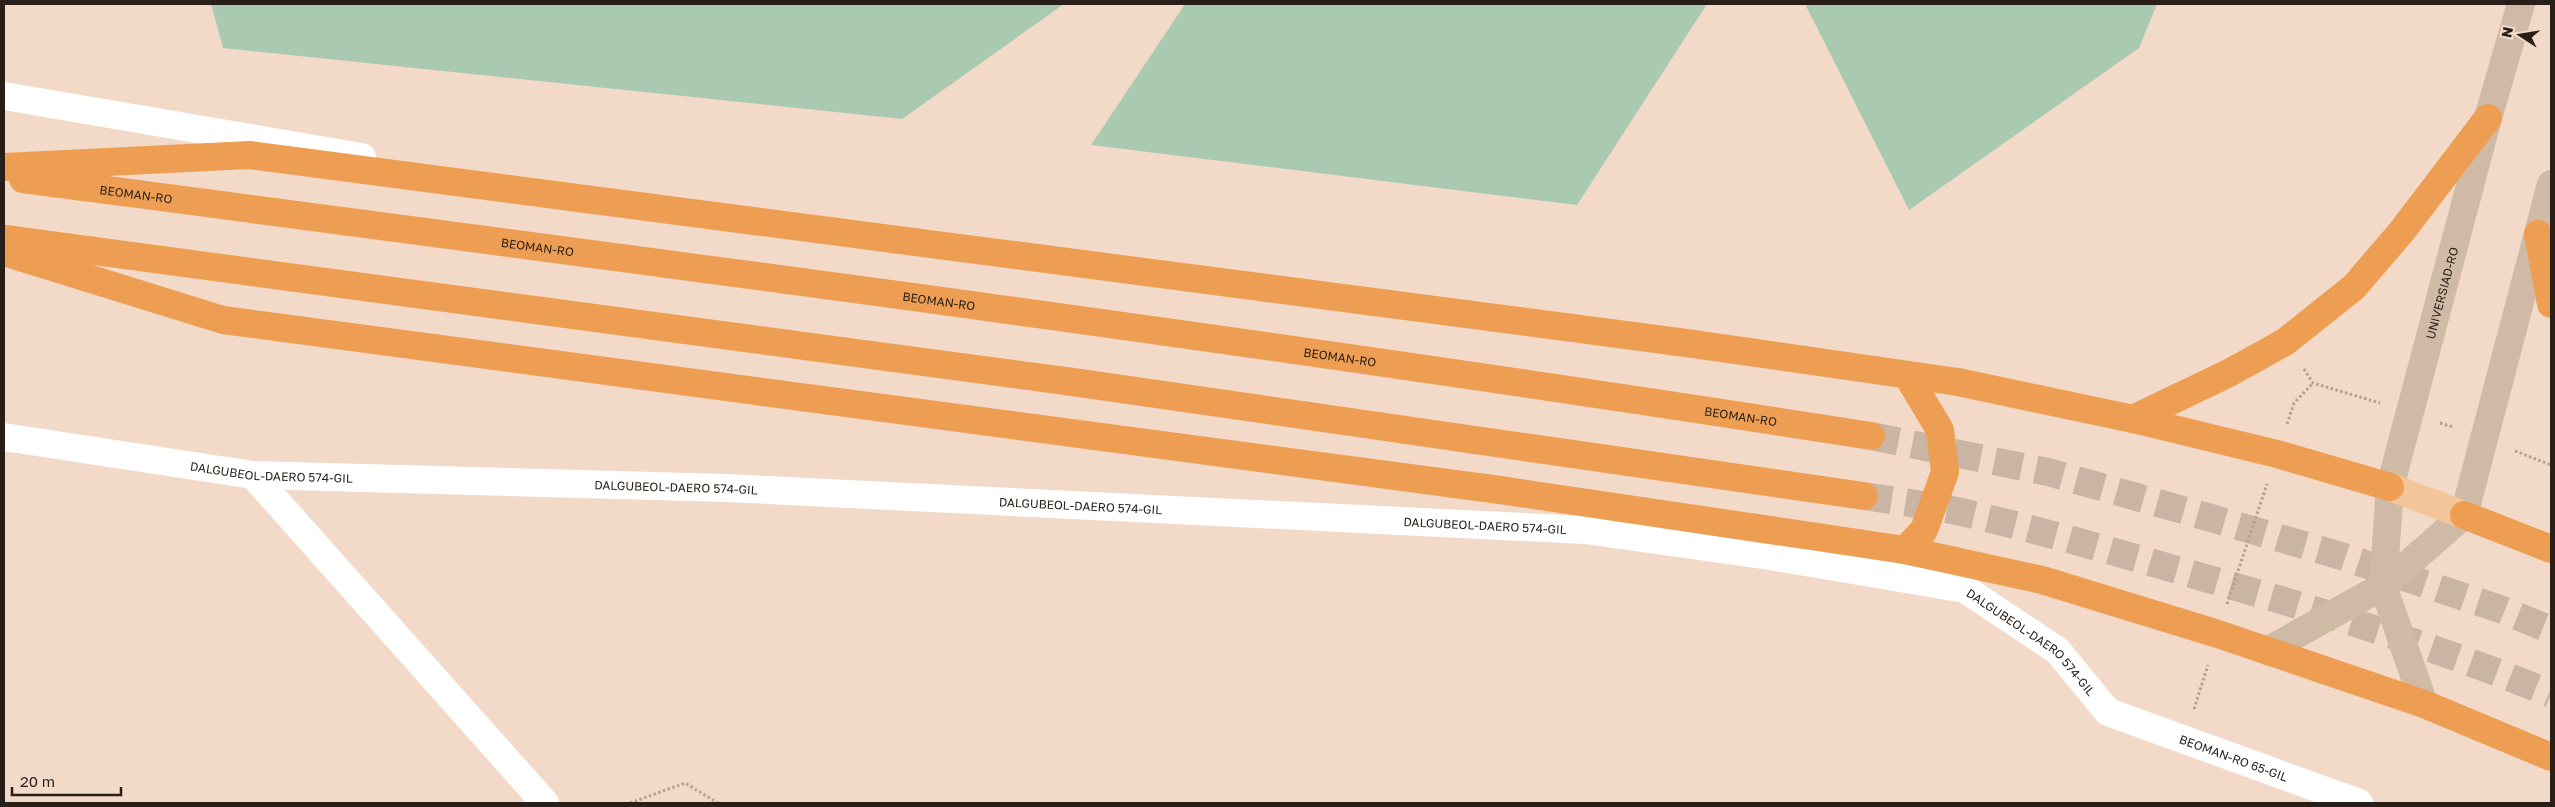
<svg xmlns="http://www.w3.org/2000/svg" width="2555" height="807" font-family="'Golos Text',sans-serif">
<style>
.green{fill:#a9cab0}
.lines{fill:none;stroke-linecap:round;stroke-linejoin:round}
.highway-tunnel{stroke:#cab4a4;stroke-width:28;stroke-dasharray:28 14;stroke-linecap:butt}
.path{stroke:#b5a092;stroke-width:3;stroke-dasharray:2.5 2.5;stroke-linecap:butt}
.street{stroke:#fff;stroke-width:28}
.secondary{stroke:#cfbaa6;stroke-width:28}
.primary{stroke:#f4c598;stroke-width:28}
.highway{stroke:#ed9e53;stroke-width:28}
.labels{text-anchor:middle;dominant-baseline:central;stroke-width:4.5;stroke-linejoin:round;paint-order:stroke}
.street-label{font-size:12px;fill:#281f18;stroke:#f3d9c7}
</style>
<rect width="100%" height="100%" fill="#f3d9c7"/>
<g class="green">
<polygon points="211,4 1064,4 902,119 223,48"/>
<polygon points="1185,4 1707,4 1577,205 1091,145"/>
<polygon points="1805,4 2157,4 2139,48 1909,210"/>
</g>
<g class="lines">
<g class="highway-tunnel">
<polyline points="1871,436 2048,472 2204,516 2341,556 2500,609 2551,630"/>
<path d="M1864,496C1895,501 1926,505 1957,511C2045,531 2132,557 2219,582C2331,614 2443,649 2551,694"/>
</g>
<g class="path">
<polyline points="2304,369 2313,383 2380,403"/>
<polyline points="2440,423 2453,427"/>
<polyline points="2287,424 2294,403 2313,383"/>
<polyline points="2515,451 2551,465"/>
<polyline points="2227,604 2267,484"/>
<polyline points="2194,709 2208,665"/>
<polyline points="630,803 685,783 718,803"/>
</g>
<g class="street">
<polyline points="4,96 362,157"/>
<path id="s1" d="M4,437L253,475L726,488L1585,530L1770,556L1965,589L2058,651L2108,712L2359,803"/>
<polyline points="253,475 545,803"/>
</g>
<g class="secondary">
<polyline points="2267,651 2383,586 2464,515 2551,184"/>
<path id="s2" d="M2424,704L2383,586L2390,487L2488,118L2521,4"/>
</g>
<polyline class="primary" points="2390,487 2464,515"/>
<g class="highway">
<polyline points="4,167 250,155 1679,342 1958,382 2133,419 2277,454 2390,487"/>
<path id="s3" d="M23,179C640,260 1257,340 1871,436"/>
<polyline points="2538,234 2551,304"/>
<polyline points="5,239 1073,382 1864,496"/>
<polyline points="4,252 223,320 1500,490 1905,550 2042,580 2218,634 2424,704 2551,757"/>
<polyline points="2133,419 2229,373 2285,342 2354,287 2402,231 2488,118"/>
<polyline points="2464,515 2551,549"/>
<polyline points="1905,550 1924,530 1945,472 1940,430 1907,375"/>
</g>
</g>
<g class="labels">
<g class="street-label">
<text stroke="none"><textPath href="#s3" startOffset="114">BEOMAN-RO</textPath></text>
<text stroke="none"><textPath href="#s3" startOffset="519">BEOMAN-RO</textPath></text>
<text stroke="none"><textPath href="#s2" startOffset="425">UNIVERSIAD-RO</textPath></text>
<text stroke="none"><textPath href="#s3" startOffset="924">BEOMAN-RO</textPath></text>
<text stroke="none"><textPath href="#s3" startOffset="1329">BEOMAN-RO</textPath></text>
<text stroke="none"><textPath href="#s3" startOffset="1734">BEOMAN-RO</textPath></text>
<text stroke="none"><textPath href="#s1" startOffset="270">DALGUBEOL-DAERO 574-GIL</textPath></text>
<text stroke="none"><textPath href="#s1" startOffset="675">DALGUBEOL-DAERO 574-GIL</textPath></text>
<text stroke="none"><textPath href="#s1" startOffset="1080">DALGUBEOL-DAERO 574-GIL</textPath></text>
<text stroke="none"><textPath href="#s1" startOffset="1485">DALGUBEOL-DAERO 574-GIL</textPath></text>
<text stroke="none"><textPath href="#s1" startOffset="2055">DALGUBEOL-DAERO 574-GIL</textPath></text>
<text stroke="none"><textPath href="#s1" startOffset="2294">BEOMAN-RO 65-GIL</textPath></text>
</g>
</g>
<rect width="2555" height="807" fill="none" stroke="#281f18" stroke-width="10"/>
<g transform="translate(2520 35) rotate(282)" stroke="#f3d9c7" stroke-width="4" paint-order="stroke">
<path d="M0-4L9 19L0 12L-9 19Z" fill="#281f18"/>
<text y="-8" font-size="14" font-weight="bold" text-anchor="middle" fill="#281f18">N</text>
</g>
<path d="M12 787v8h109v-8" fill="none" stroke="#281f18" stroke-width="2.5"/>
<text x="20" y="787" font-size="15" fill="#281f18" stroke="#f3d9c7" stroke-width="4" paint-order="stroke">20 m</text>
</svg>
